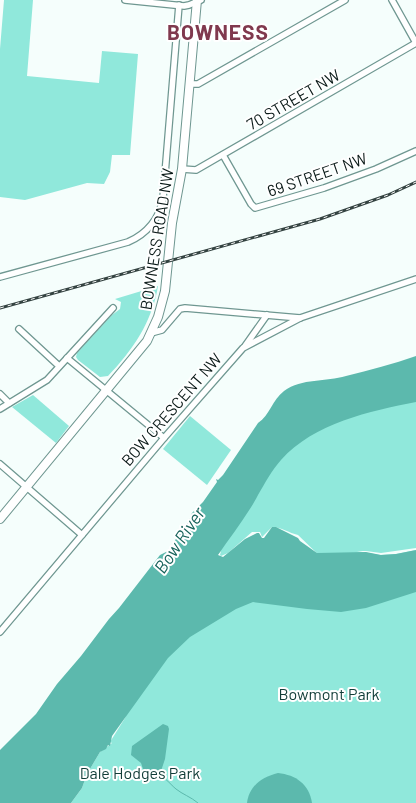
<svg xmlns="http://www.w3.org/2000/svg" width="416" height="803" font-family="Barlow,sans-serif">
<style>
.green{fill:#90e8db}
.water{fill:#5cb9ad}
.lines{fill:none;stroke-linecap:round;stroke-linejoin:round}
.stream{stroke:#5cb9ad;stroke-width:1}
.street-casing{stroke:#6f9791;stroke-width:8}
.secondary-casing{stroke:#6f9791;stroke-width:10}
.street{stroke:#fff;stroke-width:5.5}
.secondary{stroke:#fff;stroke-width:8}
.rail-casing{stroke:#344341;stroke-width:3}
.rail{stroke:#fff;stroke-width:1;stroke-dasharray:4;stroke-linecap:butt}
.labels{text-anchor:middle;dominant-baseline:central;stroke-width:4;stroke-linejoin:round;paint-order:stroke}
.street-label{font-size:16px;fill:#091917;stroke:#fff}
.park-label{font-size:16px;fill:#113d38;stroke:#fff}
.water-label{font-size:18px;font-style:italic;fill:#17635b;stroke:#fff}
.district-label{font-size:21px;font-weight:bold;letter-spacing:1px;fill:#80394e;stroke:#fff}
</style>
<rect width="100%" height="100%" fill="#f5fefc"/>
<g class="green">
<polygon points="4,0 33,0 27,76 99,83 102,51 138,54 130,155 112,155 110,172 104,184 87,183 25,200 0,197 0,49"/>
<path d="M158,286C152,322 133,350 108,376L100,377L78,360L76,357L77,353L112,315L120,309L121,302L115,299Z"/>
<path d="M416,392V548L381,553L366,551H357L380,555L396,554L416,550L352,587L298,535C289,533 281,527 272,527L262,537L260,532H252L228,553L221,556L220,555L221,551L216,555L287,424Z"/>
<polygon points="33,395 69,426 56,443 12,407"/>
<polygon points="190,416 231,450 207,485 163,449"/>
<polygon points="416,587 416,803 71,803 82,788 87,774 100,752 112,743 110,742 125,718 170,604"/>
</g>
<g class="water">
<path d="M416,356V402C370,411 314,423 281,460C272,470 265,483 258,495C247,516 231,536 218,555L223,557L245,539L257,533H259L262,538H264L272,527H276L298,538L300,541L317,553L366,552L381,555L396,554L416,550V592L366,608L341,612L307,609L253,602L236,609L190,637L168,658L112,736L110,746L108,745L106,749L100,752L87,774L82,788L71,803H0V750L36,714L57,684L81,656L109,619L119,608L160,555L170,550L179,533L188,523L192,513L203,502L217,482L216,479L218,480L223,475L258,423C270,415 272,400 284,391C302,378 326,382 346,376C370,370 393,364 416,356Z"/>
<polygon points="163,724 168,726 169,729 165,759 159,777 152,773 144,772 141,763 131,755 132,746"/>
<path d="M278,773C296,775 309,784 312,803H247C249,786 262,777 278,773Z"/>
</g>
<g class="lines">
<g class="stream">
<path d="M159,775C167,779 170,784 176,789C182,794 191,797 198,803"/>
<polyline points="136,777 143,771"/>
</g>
<defs>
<g id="street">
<polyline points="125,0 184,6 189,5 201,0"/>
<polyline points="392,0 416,43"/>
<polyline points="190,84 198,84 345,0"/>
<polyline points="223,155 251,204 255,208 324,188 376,169 416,151"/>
<polyline points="182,169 196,170 416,43"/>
<path d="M0,277L128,242C147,234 160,218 163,198L179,5"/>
<polyline points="19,329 59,366"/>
<polyline points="151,333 162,330 180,309 185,308 300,318"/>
<polyline points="245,346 267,315"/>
<polyline points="67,358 164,438"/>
<polyline points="0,394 9,403"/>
<polyline points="0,409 47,380 113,308"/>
<polyline points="0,464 82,535"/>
<polyline points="0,632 164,438 243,348 300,318 416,279"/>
</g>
<polyline id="secondary" points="0,519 147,341 158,317 165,291 172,223 182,169 197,0"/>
</defs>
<use href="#street" class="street-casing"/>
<use href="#secondary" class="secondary-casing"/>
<use href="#street" class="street"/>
<use href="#secondary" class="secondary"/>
<defs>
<polyline id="rail" points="0,308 320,219 388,195 416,182"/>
</defs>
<use href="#rail" class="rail-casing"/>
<use href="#rail" class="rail"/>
</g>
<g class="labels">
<g class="street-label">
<text transform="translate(293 99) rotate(-30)">70 STREET NW</text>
<text transform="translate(317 174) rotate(-19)">69 STREET NW</text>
<text transform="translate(156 239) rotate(-81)">BOWNESS ROAD NW</text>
<text transform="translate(171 409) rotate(-49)">BOW CRESCENT NW</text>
</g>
<g class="park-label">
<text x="329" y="693">Bowmont Park</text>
<text x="140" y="772">Dale Hodges Park</text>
</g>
<g class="water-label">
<text transform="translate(179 540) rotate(-56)">Bow River</text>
</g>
<g class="district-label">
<text x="218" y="31">BOWNESS</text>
</g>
</g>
</svg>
